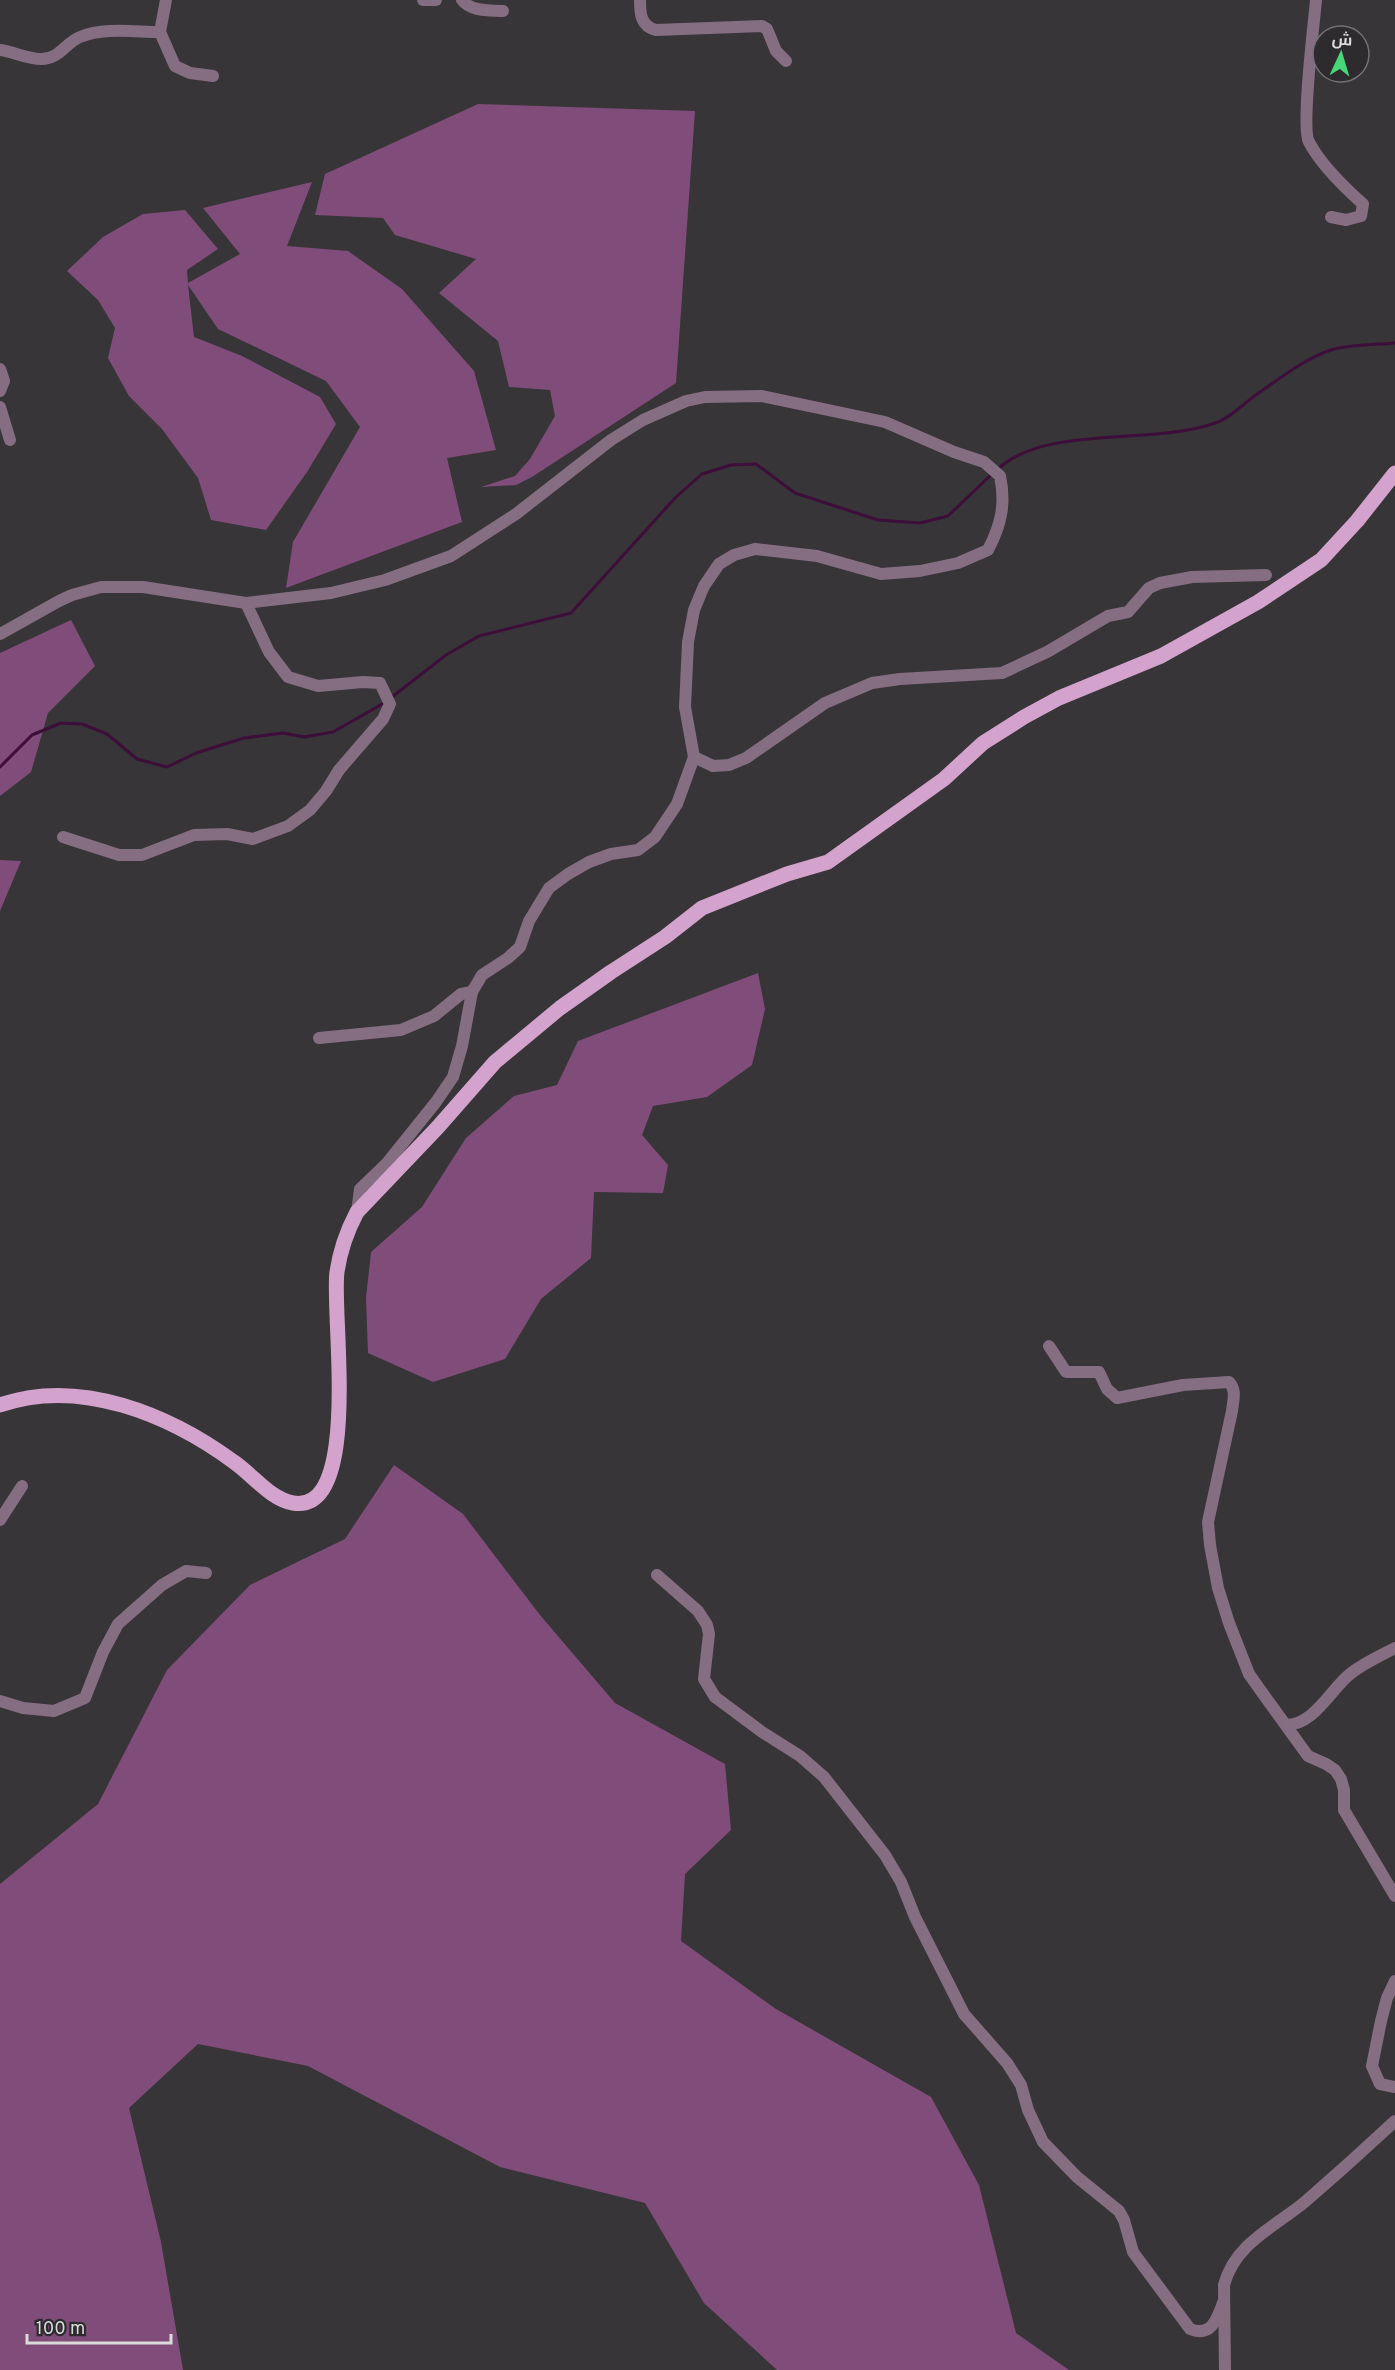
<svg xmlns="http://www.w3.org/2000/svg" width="1395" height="2370" font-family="Overpass,Cairo,sans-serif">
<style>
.forest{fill:#804d7a}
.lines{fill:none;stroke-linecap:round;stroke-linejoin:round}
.stream{stroke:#3d0e3a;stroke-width:3}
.minor{stroke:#856d82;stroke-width:12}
.major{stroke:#d3a3cd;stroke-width:15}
</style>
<rect width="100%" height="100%" fill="#373537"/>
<g class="forest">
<polygon points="478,104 695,111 676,383 532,477 516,485 481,487 515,476 530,459 555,416 550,390 509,387 498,341 439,293 476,259 395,235 383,218 315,215 325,174"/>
<polygon points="312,182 287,246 348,251 402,289 474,371 496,450 447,458 462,522 286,588 293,542 360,427 326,381 218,329 188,285 194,337 242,356 320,397 336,424 307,472 266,530 211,520 198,478 162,429 129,396 108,358 115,328 98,300 67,271 103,237 143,214 185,210 218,249 187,270 188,283 240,254 203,208"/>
<polygon points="71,620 95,666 48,713 31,772 0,796 0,653"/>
<polygon points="0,860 21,861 0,911"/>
<polygon points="758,973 765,1009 752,1065 707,1097 653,1106 642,1135 668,1165 663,1193 594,1192 591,1258 541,1299 505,1359 433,1382 368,1353 366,1298 371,1252 422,1207 466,1138 514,1096 557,1085 578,1041"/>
<polygon points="394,1465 463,1514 540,1615 615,1703 725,1764 731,1830 685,1874 681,1941 776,2009 931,2097 979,2185 1016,2333 1069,2370 777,2370 704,2303 645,2203 500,2167 308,2066 198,2044 129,2108 161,2242 183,2370 0,2370 0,1884 98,1804 167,1670 250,1585 345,1539"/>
</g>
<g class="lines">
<g class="stream">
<path d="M998,469C1047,424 1152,446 1215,423C1231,418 1246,401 1260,392C1282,377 1306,358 1331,350C1350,344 1375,345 1395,343"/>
<polyline points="392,697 446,655 479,636 571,613 675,498 702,474 731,465 756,464 795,493 878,520 920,523 948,516 993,473"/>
<polyline points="0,767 32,735 61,723 82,724 107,734 137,759 167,767 196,753 244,738 283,733 304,737 333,732 384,703"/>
</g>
<g class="minor">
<polyline points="166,0 160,32 175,66 190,73 213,76"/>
<polyline points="423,0 436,0"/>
<path d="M462,0C471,12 490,10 503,11"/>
<path d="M640,0C640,15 641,26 656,30L762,26L767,29L776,51L786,61"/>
<path d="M1316,0C1314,23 1301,128 1309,142C1320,163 1345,188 1363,204L1361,216L1346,220L1331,217"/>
<path d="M0,50C14,52 27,59 41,59C60,59 65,43 80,37C104,27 135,32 160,32"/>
<polyline points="0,369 4,381 0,391"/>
<polyline points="0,407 10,440"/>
<path d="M0,634L59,601L72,595L101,587H143L246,603L331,593L385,580L451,556L516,514L611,440L643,420L686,401L705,397L762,396L885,422L954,452L984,462L1000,476C1006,504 1001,525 988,550L958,563L920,571L881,574L817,556L755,549L734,555L719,564L704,586L694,610L688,642L685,707L694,757L677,804L655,837L638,850L611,854L589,862L568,874L549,888L529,921L520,947L508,958L482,975L472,992L462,1046L453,1077L436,1102L387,1163L360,1189L357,1212"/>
<polyline points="694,757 713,766 729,765 746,758 825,703 872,683 900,679 1002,673 1047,652 1108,616 1128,612 1149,588 1160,583 1192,577 1266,575"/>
<polyline points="63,837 119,855 142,855 194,835 227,834 253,839 288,826 310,810 326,791 339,770 383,719 390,704 380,683 363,682 318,686 288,677 269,652 246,603"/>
<polyline points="319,1038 401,1030 434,1016 461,994 472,992"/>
<path d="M1049,1346L1066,1372H1099L1107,1389L1117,1398L1183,1385L1229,1382C1237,1390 1233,1401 1232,1411L1208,1522L1210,1545L1218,1588L1229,1623L1249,1674L1261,1691L1308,1756L1326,1764L1335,1770L1341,1779L1344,1790V1810L1395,1896"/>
<polyline points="0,1520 22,1486"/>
<path d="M657,1575L698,1611L707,1625L709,1634L704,1679L715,1697L762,1732L800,1756L824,1777L885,1855L901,1882L915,1917L964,2014L1007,2063L1021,2085L1028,2110L1043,2142L1077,2177L1119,2211L1124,2220L1133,2252L1190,2329C1212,2338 1218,2317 1224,2300"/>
<polyline points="0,1701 23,1708 54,1711 85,1698 103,1652 118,1624 162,1585 186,1571 206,1573"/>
<path d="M1286,1725C1314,1725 1330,1690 1350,1674C1364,1663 1380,1656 1395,1648"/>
<polyline points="1395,1981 1387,1998 1381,2021 1372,2066 1380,2084 1395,2087"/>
<path d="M1225,2370L1224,2285C1235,2243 1275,2227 1306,2201C1336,2175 1366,2148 1395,2121"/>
</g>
<path class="major" d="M0,1405C80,1377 170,1415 234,1462C253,1475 270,1499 293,1503C363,1515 331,1310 337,1272C340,1251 347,1231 357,1212L438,1127L495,1062L560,1008L611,972L665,937L702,908L787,874L828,862L944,779L983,743L1024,717L1059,698L1161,656L1258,602L1321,560L1357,521L1395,473"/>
</g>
<g transform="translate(1341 54) rotate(4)"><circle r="28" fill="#2d2b2d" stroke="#737173" stroke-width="1.5"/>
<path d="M0-4.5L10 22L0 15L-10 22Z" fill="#48d778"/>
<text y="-9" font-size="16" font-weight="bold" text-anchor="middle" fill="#dbdadb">ش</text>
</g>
<path d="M27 2334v9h144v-9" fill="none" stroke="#dbdadb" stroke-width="3"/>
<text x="36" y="2334" font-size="18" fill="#dbdadb" stroke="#2d2b2d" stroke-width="4.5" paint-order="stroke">100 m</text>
</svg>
